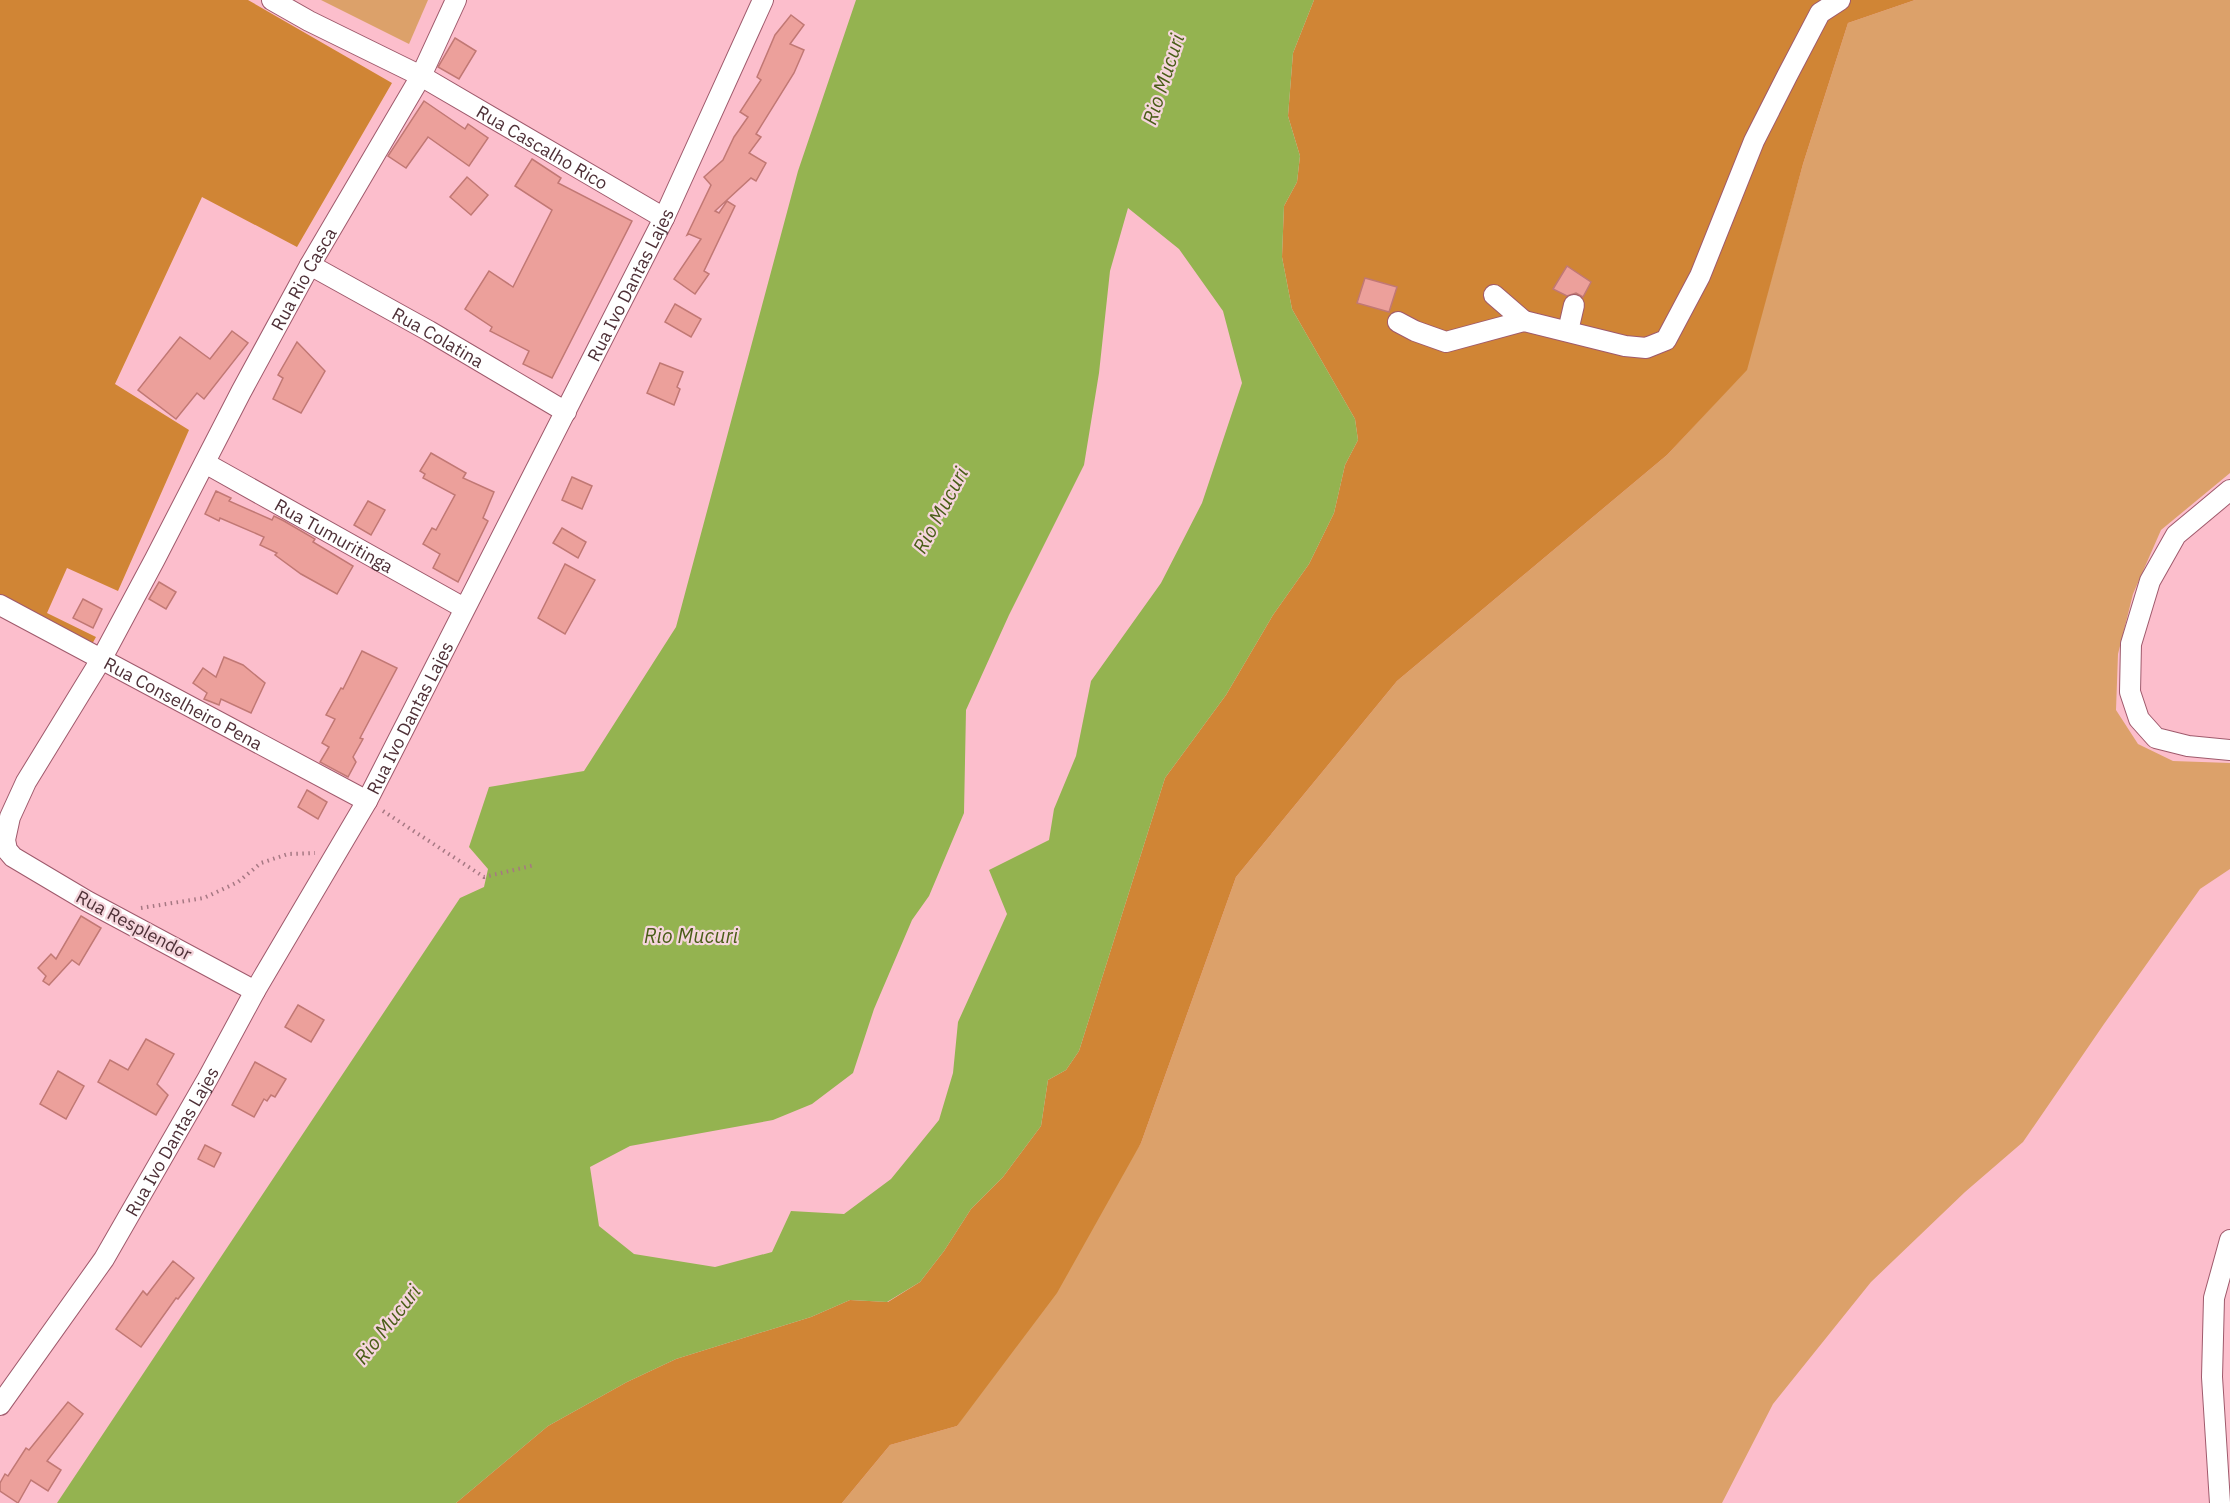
<svg xmlns="http://www.w3.org/2000/svg" width="2230" height="1503" font-family="'IBM Plex Sans',sans-serif">
<style>
.green{fill:#dca16a}
.forest{fill:#d08535}
.water{fill:#94b350;fill-rule:evenodd}
.building{fill:#eca09b;stroke:#c17874;stroke-width:1.5}
.lines{fill:none;stroke-linecap:round;stroke-linejoin:round}
.minor-casing{stroke:#9f5a6c;stroke-width:22}
.path{stroke:#a67883;stroke-width:4;stroke-dasharray:1.5 4.5;stroke-linecap:butt}
.minor{stroke:#fff;stroke-width:20}
.labels{text-anchor:middle;dominant-baseline:central;stroke-width:4.5;stroke-linejoin:round;paint-order:stroke}
.street-label{font-size:18px;fill:#4e3037;stroke:#f5d5dc}
.water-label{font-size:20px;font-style:italic;fill:#4a5d18;stroke:#f5d5dc}
</style>
<rect width="100%" height="100%" fill="#fcbecc"/>
<g class="green">
<polygon points="321,0 428,0 409,44"/>
<polygon points="1915,0 2230,0 2230,473 2161,530 2133,594 2118,654 2116,710 2138,744 2173,761 2230,763 2230,869 2200,889 2104,1024 2023,1142 1965,1192 1871,1282 1773,1404 1722,1503 842,1503 890,1445 957,1426 1141,1143 1236,877 1397,681 1667,455 1746,370 1803,164 1848,23"/>
</g>
<g class="forest">
<polygon points="0,0 248,0 392,83 297,247 202,197 115,384 189,430 118,591 67,568 47,613 96,637 91,646 0,597"/>
<polygon points="1314,0 1915,0 1848,23 1803,164 1747,370 1667,455 1397,681 1236,877 1141,1143 1057,1293 957,1426 890,1445 842,1503 456,1503 548,1426 627,1382 676,1359 811,1317 850,1300 888,1302 920,1282 944,1251 971,1209 1003,1177 1041,1126 1048,1080 1066,1070 1079,1051 1165,778 1226,695 1273,615 1309,564 1334,513 1345,465 1358,440 1355,419 1292,309 1282,257 1284,206 1297,182 1300,156 1288,116 1293,53"/>
</g>
<path class="water" d="M856,0H1314L1293,53L1288,116L1300,156L1297,182L1284,206L1282,257L1292,309L1355,419L1358,440L1345,465L1334,513L1309,564L1273,615L1226,695L1165,778L1079,1051L1066,1070L1048,1080L1041,1126L1003,1177L971,1209L944,1251L920,1282L887,1302L850,1300L811,1317L676,1359L627,1382L548,1426L456,1503H57L460,898L484,887L488,869L469,847L489,787L584,771L676,627L798,171ZM1128,208L1179,249L1223,311L1242,383L1202,503L1161,583L1091,681L1076,756L1054,809L1049,840L989,870L1007,914L958,1022L953,1073L939,1120L891,1179L844,1214L791,1211L772,1252L715,1267L634,1254L599,1226L590,1167L630,1146L773,1120L812,1104L853,1073L874,1009L912,920L929,896L964,813L966,710L1009,615L1084,465L1099,373L1110,271Z"/>
<g class="building">
<polygon points="791,15 804,25 790,44 804,50 794,73 756,134 761,137 749,153 766,163 756,181 751,178 715,211 719,213 727,201 735,206 704,271 709,274 695,294 674,279 701,239 689,234 687,235 711,185 704,177 723,160 734,137 748,117 740,112 761,80 757,77 775,35"/>
<polygon points="455,38 476,51 459,79 438,67"/>
<polygon points="424,101 465,129 468,124 488,138 469,166 428,137 406,168 388,156"/>
<polygon points="532,159 561,178 558,183 632,221 552,378 523,364 529,351 490,331 492,327 465,309 489,271 513,287 552,210 515,186"/>
<polygon points="467,177 488,195 471,215 450,197"/>
<polygon points="1567,266 1591,282 1583,297 1576,293 1567,296 1553,289"/>
<polygon points="1365,278 1397,287 1389,312 1357,303"/>
<polygon points="675,304 701,319 691,337 665,322"/>
<polygon points="232,331 248,343 204,399 197,393 176,419 138,390 180,337 210,359"/>
<polygon points="297,342 325,371 301,413 273,399 283,378 278,375"/>
<polygon points="660,363 683,372 677,387 680,389 674,405 647,393"/>
<polygon points="431,453 466,473 463,478 494,492 483,518 488,521 458,582 433,568 440,554 423,544 432,528 436,530 455,495 423,478 425,474 420,471"/>
<polygon points="572,477 592,486 582,509 562,500"/>
<polygon points="216,491 231,498 229,501 272,520 274,516 284,521 315,539 313,542 353,566 337,594 301,574 275,555 277,553 260,545 264,537 220,518 219,521 205,514"/>
<polygon points="368,501 385,510 371,535 354,525"/>
<polygon points="562,528 586,542 578,558 553,543"/>
<polygon points="565,564 595,580 565,634 538,618"/>
<polygon points="159,582 176,592 166,609 149,599"/>
<polygon points="83,599 102,609 93,628 73,618"/>
<polygon points="362,651 397,668 360,738 363,739 353,757 356,762 348,777 320,762 329,747 322,743 335,719 326,715 341,688 343,689"/>
<polygon points="224,657 243,665 265,683 251,713 221,699 219,705 204,699 207,693 193,683 203,668 216,677"/>
<polygon points="307,790 327,802 318,819 298,807"/>
<polygon points="81,916 101,928 79,965 72,960 49,985 43,981 46,976 38,968 51,954 56,959"/>
<polygon points="298,1005 324,1020 311,1042 285,1027"/>
<polygon points="146,1039 174,1054 157,1084 168,1095 156,1115 98,1082 110,1060 128,1070"/>
<polygon points="255,1062 286,1079 275,1097 271,1095 267,1101 264,1099 254,1117 232,1105"/>
<polygon points="58,1071 84,1086 66,1119 40,1104"/>
<polygon points="205,1145 221,1153 214,1167 198,1159"/>
<polygon points="173,1261 194,1278 178,1299 176,1298 141,1347 116,1329 143,1291 147,1295"/>
<polygon points="68,1402 83,1414 47,1461 61,1470 48,1491 31,1480 18,1503 0,1491 0,1483 5,1474 8,1476 26,1448 29,1450"/>
</g>
<g class="lines">
<defs>
<g id="minor">
<path id="s1" d="M272,0L309,21L421,76L664,218"/>
<path id="s2" d="M310,265L429,331L566,412"/>
<polyline points="1494,295 1524,321"/>
<polyline points="1398,322 1415,331 1446,342 1524,321 1625,346 1646,348 1666,340 1700,276 1754,141 1787,76 1820,13 1840,0"/>
<polyline points="1568,331 1574,305"/>
<path id="s3" d="M205,463L464,608"/>
<polyline points="2230,490 2176,535 2150,581 2131,644 2130,692 2139,719 2156,738 2188,746 2230,750"/>
<path id="s4" d="M0,605L367,801"/>
<path id="s5" d="M255,991L87,901L13,857L7,850L5,840L10,817L26,782L102,658L155,559L241,392L310,265L421,76L456,0"/>
<path id="s6" d="M0,1405L104,1259L208,1078L255,991L367,801L664,218L763,0"/>
<polyline points="2220,1503 2212,1377 2214,1298 2230,1240"/>
</g>
</defs>
<use href="#minor" class="minor-casing"/>
<g class="path">
<polyline points="383,811 484,877 535,865"/>
<polyline points="141,908 204,898 238,882 261,863 288,854 315,853"/>
</g>
<use href="#minor" class="minor"/>
</g>
<g class="labels">
<g class="street-label">
<text stroke="none"><textPath href="#s1" startOffset="308">Rua Cascalho Rico</textPath></text>
<text stroke="none"><textPath href="#s5" startOffset="933">Rua Rio Casca</textPath></text>
<text stroke="none"><textPath href="#s6" startOffset="1287">Rua Ivo Dantas Lajes</textPath></text>
<text stroke="none"><textPath href="#s2" startOffset="147">Rua Colatina</textPath></text>
<text stroke="none"><textPath href="#s3" startOffset="148">Rua Tumuritinga</textPath></text>
<text stroke="none"><textPath href="#s4" startOffset="208">Rua Conselheiro Pena</textPath></text>
<text stroke="none"><textPath href="#s6" startOffset="801">Rua Ivo Dantas Lajes</textPath></text>
<text transform="translate(134 925) rotate(28)">Rua Resplendor</text>
<text stroke="none"><textPath href="#s6" startOffset="315">Rua Ivo Dantas Lajes</textPath></text>
</g>
<g class="water-label">
<text transform="translate(1163 79) rotate(-72)">Rio Mucuri</text>
<text transform="translate(940 510) rotate(-62)">Rio Mucuri</text>
<text x="691" y="935">Rio Mucuri</text>
<text transform="translate(387 1324) rotate(-52)">Rio Mucuri</text>
</g>
</g>
</svg>
